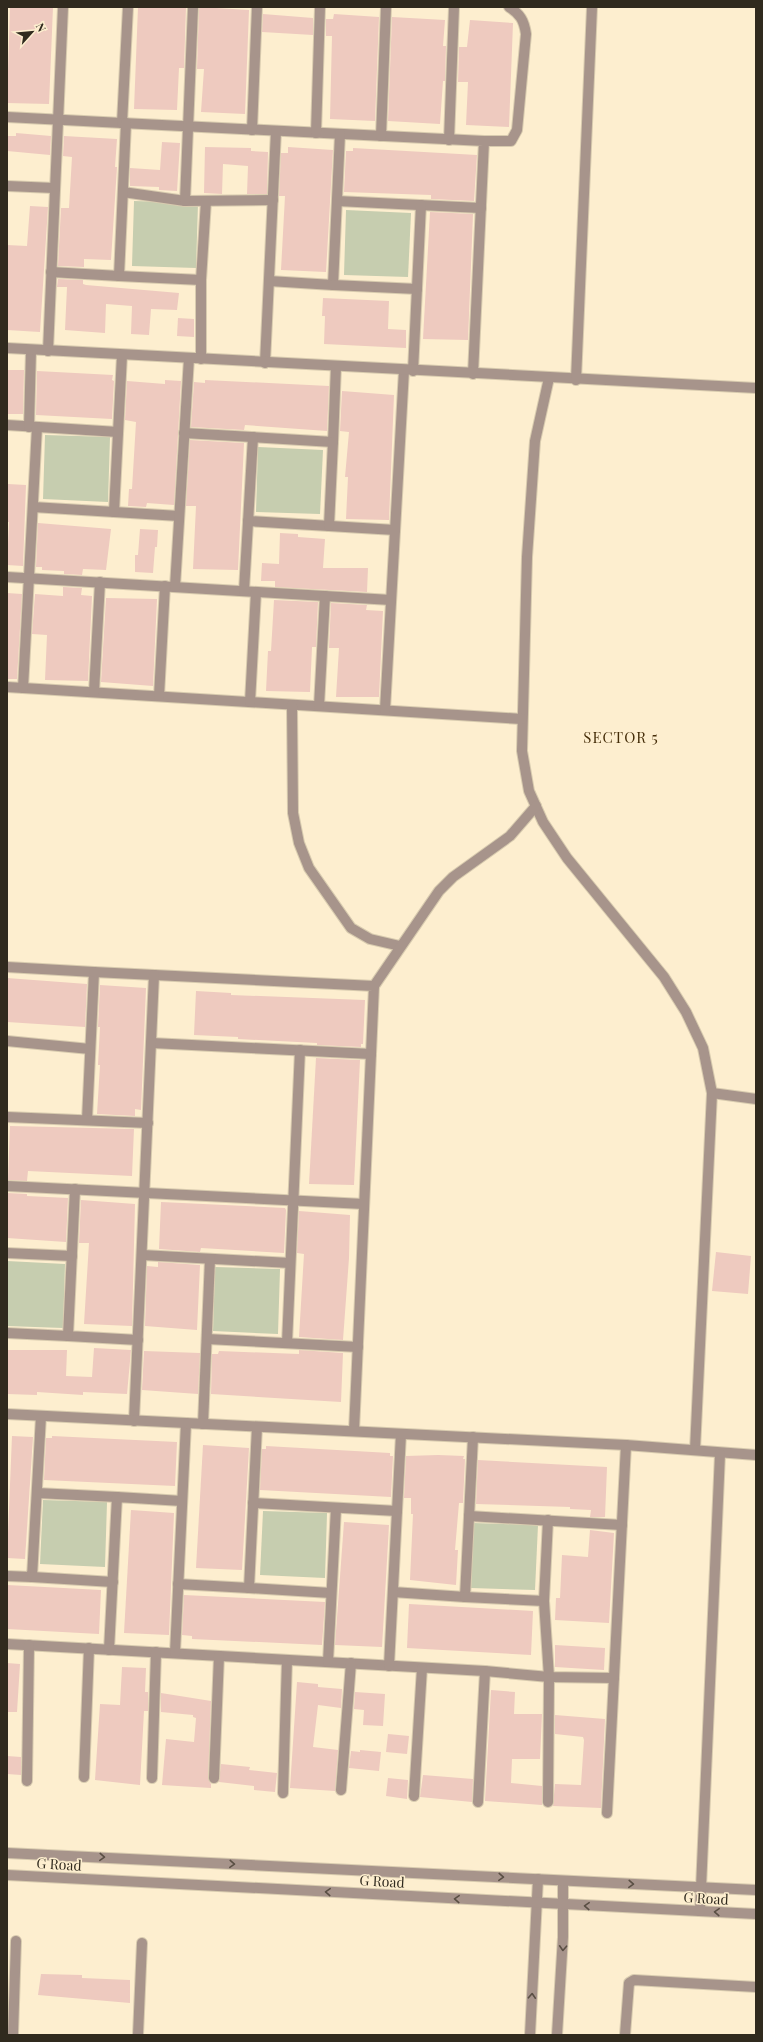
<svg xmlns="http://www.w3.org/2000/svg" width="763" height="2042" font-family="'Playfair Display',serif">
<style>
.green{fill:#c6cdaf}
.building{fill:#eecabf}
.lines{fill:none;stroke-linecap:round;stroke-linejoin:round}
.minor-casing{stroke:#d8cbaf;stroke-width:12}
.tertiary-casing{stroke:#d8cbaf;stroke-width:12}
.minor{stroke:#a7948b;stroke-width:10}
.tertiary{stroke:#a7948b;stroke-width:10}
.oneway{stroke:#5a4f44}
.labels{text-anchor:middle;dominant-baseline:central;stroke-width:3;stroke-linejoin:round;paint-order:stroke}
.street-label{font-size:14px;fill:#302a1e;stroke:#fdeecf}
.neighbourhood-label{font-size:15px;letter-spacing:1px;fill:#442c08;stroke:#fdeecf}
</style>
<rect width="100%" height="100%" fill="#fdeecf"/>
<g class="green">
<polygon points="134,201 198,203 196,268 132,266"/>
<polygon points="346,210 411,213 408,277 344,275"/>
<polygon points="45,435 110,437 108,502 43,499"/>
<polygon points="258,447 323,450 320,514 256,512"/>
<polygon points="7,1261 65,1264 63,1328 7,1326"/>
<polygon points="215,1267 280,1269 278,1334 213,1331"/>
<polygon points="43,1500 107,1502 105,1567 40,1564"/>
<polygon points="263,1511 327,1513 325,1578 260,1575"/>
<polygon points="473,1523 538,1525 535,1590 471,1588"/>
</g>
<g class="building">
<polygon points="10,7 53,7 49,104 7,103"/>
<polygon points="138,7 186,7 184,68 179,68 177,110 134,109"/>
<polygon points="199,7 249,10 245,114 201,112 204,69 197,69"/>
<polygon points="263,14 313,18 313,35 262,32"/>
<polygon points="334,14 379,17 375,121 330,119 332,36 326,36 326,19 333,19"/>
<polygon points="392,17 445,20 443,46 446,46 445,81 443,81 440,124 388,121"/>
<polygon points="470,20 513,23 509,127 466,125 468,82 458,82 459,47 467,47"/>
<polygon points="16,133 51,136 50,155 7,151 7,136 16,136"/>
<polygon points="64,136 117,139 115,167 117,167 111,260 84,259 84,267 58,266 61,208 69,208 72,157 63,156"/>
<polygon points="162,142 180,143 177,191 159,190 159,187 130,186 130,168 160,170"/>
<polygon points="205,147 251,148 251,151 268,152 267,194 247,194 248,166 223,164 222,194 204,193"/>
<polygon points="288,147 333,150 326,272 281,270 285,196 279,196 281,153 288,153"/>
<polygon points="353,148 477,155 474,201 431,199 431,195 344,192 346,151 353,151"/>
<polygon points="30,206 48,207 40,332 7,330 7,245 27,246"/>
<polygon points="430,212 473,214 468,340 423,339"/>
<polygon points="58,279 83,280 83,284 86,285 179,293 177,310 151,309 149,335 131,334 132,306 106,304 105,333 65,330 67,287 57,287"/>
<polygon points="323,298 389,301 388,329 406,330 406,348 324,344 325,316 322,316"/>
<polygon points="178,318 194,319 194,337 177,336"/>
<polygon points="7,370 24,370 23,414 7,414"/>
<polygon points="37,371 113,375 112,380 114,381 112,419 36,415"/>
<polygon points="165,380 181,381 174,505 147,503 146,507 128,506 129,489 132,489 136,422 125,420 127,381 165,384"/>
<polygon points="205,380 329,386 327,431 245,425 244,430 191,427 194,382 205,383"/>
<polygon points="342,391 394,395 389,520 346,519 348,477 345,477 349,432 340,431"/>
<polygon points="190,440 244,443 238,570 193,569 196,506 186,506"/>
<polygon points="8,484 26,485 23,566 7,565 9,522 7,522"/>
<polygon points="38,523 111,529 106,570 83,569 82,575 64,574 64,571 42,570 42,567 36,567"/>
<polygon points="140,529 158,530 157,547 155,547 153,573 135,572 135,555 138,555"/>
<polygon points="280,533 298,534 298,537 325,539 323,568 368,568 367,592 275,587 275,581 261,581 262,563 279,564"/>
<polygon points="63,587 82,588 81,595 92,596 88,681 45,680 47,635 32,634 35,594 63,596"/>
<polygon points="7,593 22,594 17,679 7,679"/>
<polygon points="106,598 157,599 153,686 101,682"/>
<polygon points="274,600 318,602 316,647 312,647 310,692 266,691 268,651 271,651"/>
<polygon points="331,603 367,605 366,610 383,611 379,697 336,697 339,648 329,648"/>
<polygon points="7,978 87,984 85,1027 7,1022"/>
<polygon points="100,985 146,988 141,1110 135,1109 135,1116 97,1114 100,1065 98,1065 100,1027 98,1027"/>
<polygon points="196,991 231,993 231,995 365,1000 363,1044 361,1044 361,1047 317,1045 317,1043 238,1039 238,1037 194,1035"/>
<polygon points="316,1058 360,1060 354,1185 309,1184"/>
<polygon points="10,1126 134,1129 132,1176 28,1171 27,1181 8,1180"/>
<polygon points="7,1193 27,1194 27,1196 68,1198 66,1242 7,1238"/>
<polygon points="81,1200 135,1204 132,1326 84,1324 89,1243 79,1243"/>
<polygon points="161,1202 285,1208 286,1210 284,1253 201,1248 200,1252 159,1249"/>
<polygon points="299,1211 350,1215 349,1258 343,1340 299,1337 304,1254 297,1253"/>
<polygon points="716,1252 751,1256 748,1294 712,1291"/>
<polygon points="158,1262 200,1265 197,1330 145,1326 147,1266 158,1267"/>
<polygon points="94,1348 131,1350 127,1394 83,1392 83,1395 37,1392 37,1395 7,1394 7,1350 67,1350 66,1376 92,1377"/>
<polygon points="299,1350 343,1353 341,1402 211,1394 212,1354 218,1354 219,1351 299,1354"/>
<polygon points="144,1351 200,1353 198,1394 142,1390"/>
<polygon points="12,1436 33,1437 25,1559 7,1558"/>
<polygon points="52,1436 177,1442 175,1486 44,1480 46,1438 52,1438"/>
<polygon points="203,1445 249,1448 242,1570 196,1568"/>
<polygon points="266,1446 390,1453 390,1456 393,1456 391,1497 260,1490 262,1449 266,1449"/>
<polygon points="438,1455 464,1456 463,1459 465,1459 463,1503 459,1503 455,1550 458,1550 456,1585 410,1580 413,1514 411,1514 411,1498 404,1498 406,1456"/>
<polygon points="478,1460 607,1467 605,1517 590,1517 591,1510 570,1509 570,1507 476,1504"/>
<polygon points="131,1510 174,1513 169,1635 124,1633"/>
<polygon points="344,1522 389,1525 382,1647 335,1645"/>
<polygon points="590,1530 614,1533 609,1623 555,1620 556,1598 560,1598 562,1555 588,1557"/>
<polygon points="7,1585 101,1590 99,1634 7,1629"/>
<polygon points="184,1595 325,1602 322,1645 192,1639 192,1636 182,1635"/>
<polygon points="409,1604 533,1611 531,1655 407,1648"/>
<polygon points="555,1645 605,1648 604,1670 555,1667"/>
<polygon points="7,1663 20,1664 17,1712 7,1712"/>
<polygon points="122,1667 146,1668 145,1692 148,1692 148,1711 144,1711 140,1785 95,1780 100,1704 120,1705"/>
<polygon points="297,1682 318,1684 318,1687 342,1689 341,1708 318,1705 313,1747 338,1750 335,1791 290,1788"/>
<polygon points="491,1690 515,1692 514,1714 542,1714 540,1759 512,1759 511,1783 542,1786 542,1805 485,1801"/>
<polygon points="355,1692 385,1694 383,1726 363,1725 364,1710 354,1709"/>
<polygon points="161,1693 211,1701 208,1778 211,1784 211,1788 162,1785 166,1739 194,1742 196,1718 193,1717 193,1715 161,1712"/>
<polygon points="555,1715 605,1719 601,1808 553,1806 555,1784 581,1785 584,1740 583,1737 555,1734"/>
<polygon points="388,1734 409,1736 407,1754 386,1752"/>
<polygon points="360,1750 381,1752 379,1771 349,1768 351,1751 360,1752"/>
<polygon points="7,1756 21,1757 21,1775 7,1774"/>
<polygon points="221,1764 250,1767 249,1770 277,1773 275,1792 254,1790 254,1786 219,1782"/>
<polygon points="423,1775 473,1779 472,1802 420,1797"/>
<polygon points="388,1778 408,1780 407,1799 386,1796"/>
<polygon points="41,1974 82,1975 82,1978 130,1980 130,2003 38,1995"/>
</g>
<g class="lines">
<defs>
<g id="minor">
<polyline points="7,117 122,123 128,7"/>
<polyline points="122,123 484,141 473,374"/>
<polyline points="252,130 257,7"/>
<polyline points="316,133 320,7"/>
<polyline points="381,136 386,7"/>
<polyline points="449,140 454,7"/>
<path d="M484,141H511L517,130L526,34C524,20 520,14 509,7"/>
<polyline points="7,186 54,188"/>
<polyline points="123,192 185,201 273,200"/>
<polyline points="185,201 193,7"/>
<polyline points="337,201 481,208"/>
<polyline points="51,272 119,276 126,123"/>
<polyline points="119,276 201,280"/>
<polyline points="269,281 333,285 340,134"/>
<polyline points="333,285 417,289"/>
<polyline points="48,351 63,7"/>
<polyline points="201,359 201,280 206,201"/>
<polyline points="265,363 276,131"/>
<polyline points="413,371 421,205"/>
<polyline points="549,378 535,441 527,557 522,751 529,791 543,822 567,858 664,977 686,1012 703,1048 712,1093 695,1450"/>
<polyline points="7,425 118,432"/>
<polyline points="29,427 31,350"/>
<polyline points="184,433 333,442 336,366"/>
<polyline points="33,507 179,516"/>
<polyline points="114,512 122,355"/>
<polyline points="248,521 395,530"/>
<polyline points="329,526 333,442"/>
<polyline points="7,577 391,600"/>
<polyline points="175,587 189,358"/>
<polyline points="244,591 253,437"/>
<polyline points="7,687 522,719"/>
<polyline points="23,688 37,427"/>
<polyline points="94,692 100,582"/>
<polyline points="159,696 165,586"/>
<polyline points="250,702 256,592"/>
<polyline points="292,705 293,813 299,843 309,868 351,928 370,939 400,946"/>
<polyline points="319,706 325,596"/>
<polyline points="385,710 404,370"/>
<polyline points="7,967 94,972 87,1120"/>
<polyline points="94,972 374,986 371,1054 152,1043"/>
<polyline points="374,986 439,891 453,877 510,836 536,806"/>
<polyline points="7,1041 90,1049"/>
<polyline points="712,1093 756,1099"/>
<polyline points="7,1117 148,1123"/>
<polyline points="7,1186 364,1204"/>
<polyline points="75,1189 68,1336 138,1340"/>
<polyline points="7,1253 72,1256"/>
<polyline points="142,1255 290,1263"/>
<polyline points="7,1333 68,1336"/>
<polyline points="207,1339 358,1347"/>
<polyline points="287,1343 300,1050"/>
<polyline points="134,1421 154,975"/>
<polyline points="203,1424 210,1259"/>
<polyline points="354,1431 371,1054"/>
<polyline points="37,1493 117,1497"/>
<polyline points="253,1503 397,1511"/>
<polyline points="469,1516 622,1525"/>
<polyline points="7,1576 32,1577 41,1416"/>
<polyline points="32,1577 113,1582"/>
<polyline points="178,1584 249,1588 257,1427"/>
<polyline points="249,1588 331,1593"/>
<polyline points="393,1592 465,1597 473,1437"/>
<polyline points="465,1597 544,1601"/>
<polyline points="7,1644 485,1671 549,1677 614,1678"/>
<polyline points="109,1650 117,1497 182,1501"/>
<polyline points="175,1653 186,1423"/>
<polyline points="328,1662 336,1508"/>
<polyline points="389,1666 401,1434"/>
<polyline points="84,1777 89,1648"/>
<polyline points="152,1778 156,1652"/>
<polyline points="214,1778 219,1656"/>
<polyline points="27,1781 29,1645"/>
<polyline points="341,1790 351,1663"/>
<polyline points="283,1793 287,1660"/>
<polyline points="414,1796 422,1668"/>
<polyline points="478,1802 485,1671"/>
<polyline points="548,1802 549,1677 544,1601 548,1520"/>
<polyline points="607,1813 626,1445"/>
<polyline points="13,2035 16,1941"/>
<polyline points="138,2035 142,1943"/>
<polyline points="530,2035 538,1879"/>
<polyline points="557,2035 563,1937 563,1881"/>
<polyline points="625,2035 629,1983 634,1980 756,1987"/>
</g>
<g id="tertiary">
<polyline points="7,348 756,388"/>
<polyline points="576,380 592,7"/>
<polyline points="7,1414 626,1445 756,1455"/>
<polyline points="7,1853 756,1890"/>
<polyline points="7,1875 756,1914"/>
<polyline points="700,1911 720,1454"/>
</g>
</defs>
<use href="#minor" class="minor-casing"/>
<use href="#tertiary" class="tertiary-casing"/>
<use href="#minor" class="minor"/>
<use href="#tertiary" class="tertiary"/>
</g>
<defs><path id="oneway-chevron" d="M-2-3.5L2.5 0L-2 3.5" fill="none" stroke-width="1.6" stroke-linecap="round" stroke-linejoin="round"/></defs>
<g class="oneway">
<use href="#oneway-chevron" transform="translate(102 1857) rotate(3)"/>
<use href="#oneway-chevron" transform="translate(232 1864) rotate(3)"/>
<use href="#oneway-chevron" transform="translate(501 1877) rotate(3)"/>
<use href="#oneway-chevron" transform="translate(631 1884) rotate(3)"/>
<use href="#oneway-chevron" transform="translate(328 1892) rotate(-177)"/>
<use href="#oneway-chevron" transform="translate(457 1899) rotate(-177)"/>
<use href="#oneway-chevron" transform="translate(587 1906) rotate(-177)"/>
<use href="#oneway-chevron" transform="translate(717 1912) rotate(-177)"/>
<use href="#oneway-chevron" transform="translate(563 1948) rotate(93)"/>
<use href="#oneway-chevron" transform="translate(532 1996) rotate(-87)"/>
</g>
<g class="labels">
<g class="street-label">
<text transform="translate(59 1864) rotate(3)">G Road</text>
<text transform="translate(382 1881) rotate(3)">G Road</text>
<text transform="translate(706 1898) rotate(3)">G Road</text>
</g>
<g class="neighbourhood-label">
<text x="621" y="737">SECTOR 5</text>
</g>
</g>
<rect width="763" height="2042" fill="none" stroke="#302a1e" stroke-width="16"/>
<g transform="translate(32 32) rotate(63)" stroke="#fdeecf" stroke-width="3" paint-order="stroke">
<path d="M0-3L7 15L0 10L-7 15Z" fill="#302a1e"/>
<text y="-6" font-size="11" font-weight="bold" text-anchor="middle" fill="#302a1e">N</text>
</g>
</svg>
